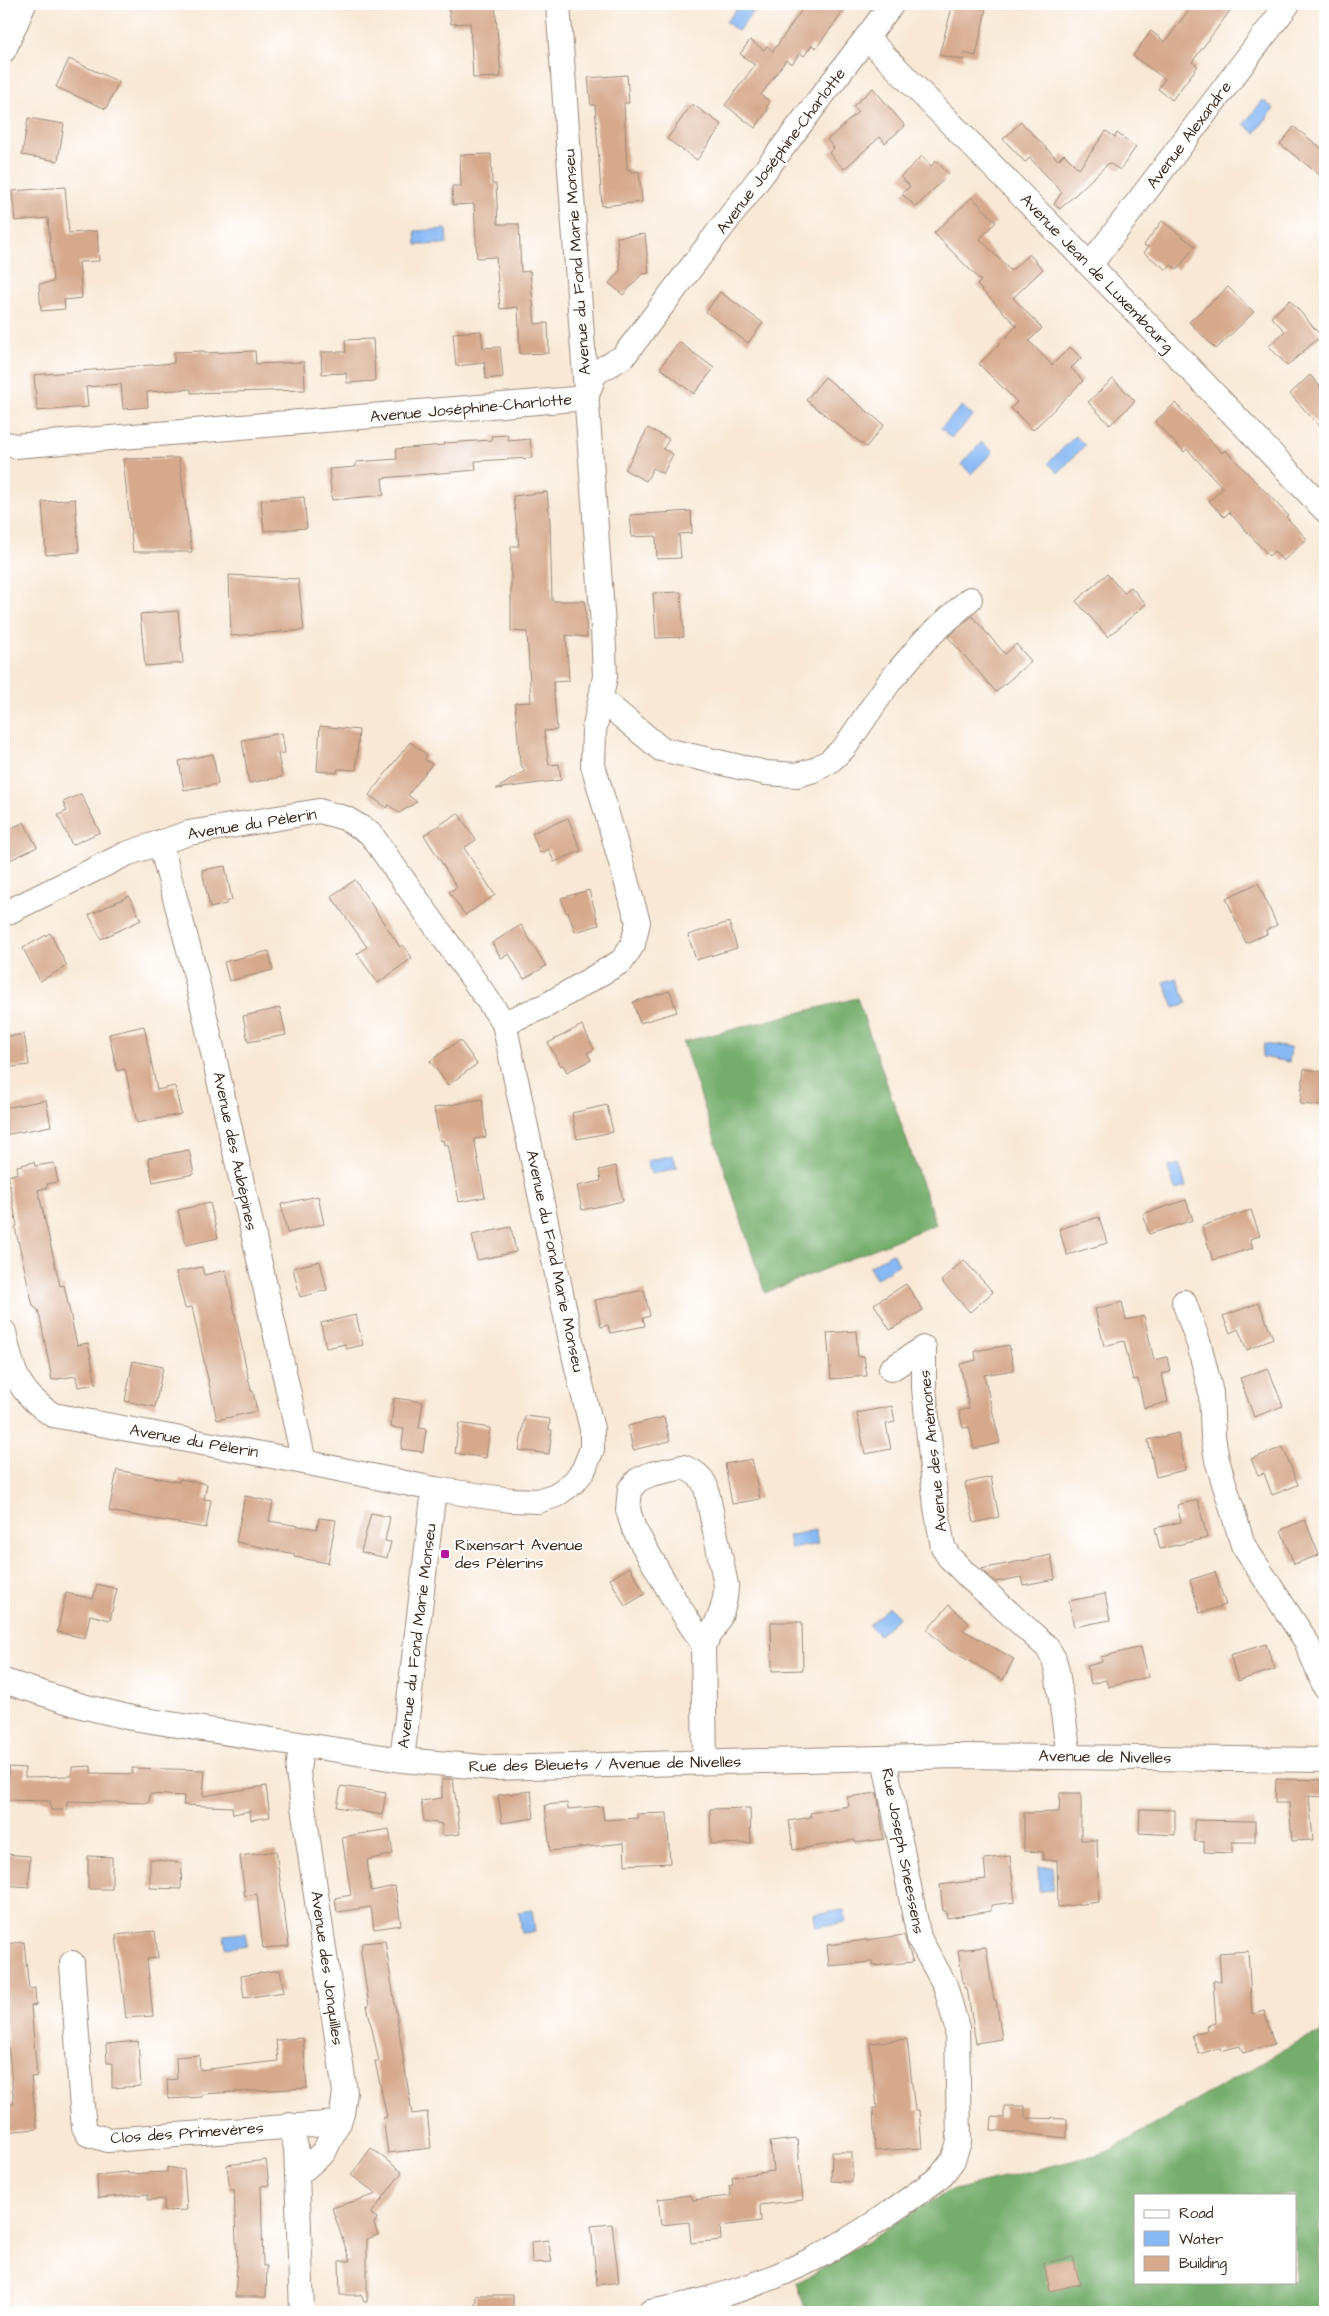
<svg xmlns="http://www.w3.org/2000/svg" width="1329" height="2316" font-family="'Architects Daughter',sans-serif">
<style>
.forest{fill:#74ad6c;stroke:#586c45;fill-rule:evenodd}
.water{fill:#88b9f4;stroke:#627289}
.building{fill:#d6a98c}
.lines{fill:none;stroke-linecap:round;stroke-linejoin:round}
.minor-casing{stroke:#9a897a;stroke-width:26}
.minor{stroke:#fff;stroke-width:24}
.poi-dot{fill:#b5179e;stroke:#fff;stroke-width:2}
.labels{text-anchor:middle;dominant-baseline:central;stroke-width:4;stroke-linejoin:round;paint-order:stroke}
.street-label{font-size:16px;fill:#3b2a1e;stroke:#fff}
.poi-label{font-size:16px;fill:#3b2a1e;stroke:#fff;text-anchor:start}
</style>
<rect width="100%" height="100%" fill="#fff"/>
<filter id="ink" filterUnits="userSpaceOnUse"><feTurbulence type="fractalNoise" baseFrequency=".02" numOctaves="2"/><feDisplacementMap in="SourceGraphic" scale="10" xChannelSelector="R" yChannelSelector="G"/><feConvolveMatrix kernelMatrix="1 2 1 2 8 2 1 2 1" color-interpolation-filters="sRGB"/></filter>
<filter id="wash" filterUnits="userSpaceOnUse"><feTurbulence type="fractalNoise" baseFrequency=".0096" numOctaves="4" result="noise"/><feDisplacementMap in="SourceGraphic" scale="20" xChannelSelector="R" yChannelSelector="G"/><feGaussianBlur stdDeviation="1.12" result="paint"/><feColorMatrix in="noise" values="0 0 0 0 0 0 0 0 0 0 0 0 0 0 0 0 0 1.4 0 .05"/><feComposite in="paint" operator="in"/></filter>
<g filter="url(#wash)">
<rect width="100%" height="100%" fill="#f8e8d5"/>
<g class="forest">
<polygon points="857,998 936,1224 765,1293 683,1042"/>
<path d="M1325,2032V2221L1319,2222L1321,2312H806L797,2283L947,2192L1107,2152L1301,2040ZM1135,2195H1295V2282H1135Z"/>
</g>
<g class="water">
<polygon points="741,4 753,4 757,7 738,31 726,22"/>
<polygon points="1263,100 1274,109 1255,133 1244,124"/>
<polygon points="446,229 447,244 416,245 415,231"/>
<polygon points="962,406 973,416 951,438 941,428"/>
<polygon points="1075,436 1085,445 1058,473 1048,463"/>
<polygon points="982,442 993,452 971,474 961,464"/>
<polygon points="1177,978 1187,1003 1174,1008 1164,982"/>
<polygon points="1264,1044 1291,1048 1289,1062 1262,1057"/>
<polygon points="673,1155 677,1168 651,1174 647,1161"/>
<polygon points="1179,1164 1186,1187 1175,1190 1168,1167"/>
<polygon points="892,1253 899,1264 876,1279 869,1267"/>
<polygon points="815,1530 818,1544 791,1549 788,1536"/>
<polygon points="889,1607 899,1617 879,1635 869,1625"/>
<polygon points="1038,1867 1053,1867 1053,1890 1039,1891"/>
<polygon points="532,1910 535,1932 522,1933 519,1912"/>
<polygon points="844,1910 846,1922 816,1927 814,1914"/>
<polygon points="245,1933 247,1945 226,1948 224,1935"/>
</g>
<g id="blocks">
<g class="building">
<polygon points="448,4 495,4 501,77 473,78 470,23 451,24"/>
<polygon points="806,4 849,4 816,48 812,45 804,56 800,53 792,64 786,60 761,95 770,102 766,108 768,110 755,128 725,105 755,65 740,54 750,40 764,50 767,46 773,51"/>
<polygon points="953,4 986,9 976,56 964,53 963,60 939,55"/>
<polygon points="1193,4 1235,4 1192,62 1198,66 1172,100 1158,89 1165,79 1133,56 1151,31 1165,42"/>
<polygon points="69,59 119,82 106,109 56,87"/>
<polygon points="627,75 629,103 624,103 627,170 630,169 631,172 639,171 642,202 602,206 595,105 591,105 588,78"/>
<polygon points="873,88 905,126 885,143 880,137 844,169 829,153 834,148 827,140 858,112 853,106"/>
<polygon points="692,104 722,125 697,160 667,139"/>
<polygon points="28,118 64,124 58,161 22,155"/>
<polygon points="1021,122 1058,160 1064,154 1079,169 1106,131 1115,137 1117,133 1136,147 1120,170 1109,163 1060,209 1054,204 1062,192 1030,158 1025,162 1003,139"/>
<polygon points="1294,127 1325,151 1325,179 1280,144"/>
<polygon points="491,154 492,184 496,184 498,224 519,224 521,272 530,271 535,324 548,323 549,353 520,354 518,307 500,309 496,257 477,258 474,204 453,205 452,186 461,186 460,155"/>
<polygon points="922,156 931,166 936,161 949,174 916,207 902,194 910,186 900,177"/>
<polygon points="65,187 69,233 97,231 99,261 79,262 82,298 64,300 65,309 41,311 39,284 53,282 48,218 15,221 12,191"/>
<polygon points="972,197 996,222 980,239 1011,271 1029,254 1043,269 1013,298 1042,328 1029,341 1052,365 1070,347 1081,358 1071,368 1083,381 1033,430 1011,408 1017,402 979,364 1017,326 977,285 981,281 934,233"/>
<polygon points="1162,221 1195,246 1178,269 1171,265 1167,270 1144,253 1148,247 1144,245"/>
<polygon points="645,234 649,273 642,274 623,295 609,283 620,270 617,237"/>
<polygon points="1228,287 1254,312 1216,349 1189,322"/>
<polygon points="720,292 763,323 748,343 706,312"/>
<polygon points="1290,300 1321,336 1287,366 1269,346 1285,331 1271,317"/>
<polygon points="481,331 483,348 500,347 503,377 486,379 484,361 484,363 456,366 453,333"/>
<polygon points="373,339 375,381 347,383 346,373 322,374 321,352 346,352 345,340"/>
<polygon points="679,342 714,368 694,394 660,368"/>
<polygon points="204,351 204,353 255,351 256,364 304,362 305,390 191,393 191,389 147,392 148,407 123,409 121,384 86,387 88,407 37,411 34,375 174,363 174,352"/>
<polygon points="1310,375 1325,392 1325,432 1290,394"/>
<polygon points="825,377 884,425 866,447 806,400"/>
<polygon points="1113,379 1135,401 1110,425 1088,402"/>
<polygon points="1175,403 1222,453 1225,450 1288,515 1286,517 1307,539 1283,561 1274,551 1269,556 1229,512 1224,517 1209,501 1223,488 1187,449 1184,452 1155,422"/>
<polygon points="648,428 669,439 663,449 673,454 663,474 653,468 646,481 625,470"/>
<polygon points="508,435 508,441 530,439 532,458 475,461 476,470 382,478 384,495 332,500 329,469 356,467 356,462 397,459 396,449 444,445 444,443 492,440 491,436"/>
<polygon points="179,458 192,552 133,552 123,459"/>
<polygon points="547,492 550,522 552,601 585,601 587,637 566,635 569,681 553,682 557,730 544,731 549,765 559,764 561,780 496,789 525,771 520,763 515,703 531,702 527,632 511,631 511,546 519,546 513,496"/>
<polygon points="304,497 307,528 264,531 261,500"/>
<polygon points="75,499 79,552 46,555 42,502"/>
<polygon points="691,511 692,533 679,534 681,558 657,559 656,536 632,537 630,515"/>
<polygon points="1107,574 1124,593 1131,587 1146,604 1108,637 1076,601"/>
<polygon points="229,575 298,579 304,630 231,636"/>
<polygon points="681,592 684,637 656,638 653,593"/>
<polygon points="178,611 183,663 145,666 140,614"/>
<polygon points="972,616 1005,654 1016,644 1031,661 996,692 948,637"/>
<polygon points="320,726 359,730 356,770 338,769 337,773 317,771"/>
<polygon points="282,733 285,753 278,754 282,777 249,783 242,740"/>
<polygon points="410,742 427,755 424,759 432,764 408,795 417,802 399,813 389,805 387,808 369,795"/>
<polygon points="213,754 218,784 184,790 179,761"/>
<polygon points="81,794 100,832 72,845 58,815 67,811 63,802"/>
<polygon points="458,813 476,840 464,848 495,895 465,915 449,892 457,887 424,835"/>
<polygon points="568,818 581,851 554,862 549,849 540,853 532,833"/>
<polygon points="24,822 37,847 4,863 4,832"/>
<polygon points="225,866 232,900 226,902 226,904 210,908 202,870"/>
<polygon points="355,880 400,947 403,945 412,958 378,983 357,954 367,947 331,896"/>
<polygon points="1258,883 1277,925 1266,930 1267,934 1246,943 1226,898"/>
<polygon points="589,890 599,925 575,932 568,912 566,913 561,898"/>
<polygon points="129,896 141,920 101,939 89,915"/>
<polygon points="729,922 737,948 696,960 688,935"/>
<polygon points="521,925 546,966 524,979 509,954 501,958 492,943"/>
<polygon points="50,933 67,966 40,981 23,948"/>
<polygon points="269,951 273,970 229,981 224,962"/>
<polygon points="670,991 677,1012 640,1023 633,1002"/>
<polygon points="280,1008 286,1035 248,1042 243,1016"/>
<polygon points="582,1025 594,1049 587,1053 591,1060 567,1072 563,1065 561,1066 548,1043"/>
<polygon points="144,1026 157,1090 175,1086 181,1114 137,1123 125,1069 117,1071 109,1034"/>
<polygon points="24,1034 29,1065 4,1068 4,1037"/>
<polygon points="460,1040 477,1064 448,1085 430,1061"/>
<polygon points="1304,1069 1325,1072 1325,1099 1323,1106 1300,1104"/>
<polygon points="482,1099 486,1137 474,1139 485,1197 459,1202 448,1144 444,1145 443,1140 440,1141 434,1108"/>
<polygon points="46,1100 51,1126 4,1135 4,1108"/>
<polygon points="607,1105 613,1132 577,1139 572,1113"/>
<polygon points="189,1150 194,1174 153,1182 148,1158"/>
<polygon points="34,1162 35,1166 54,1163 58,1182 47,1184 47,1188 38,1190 60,1286 64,1285 77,1345 88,1343 96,1384 78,1387 76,1376 52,1380 41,1322 38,1310 33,1306 15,1227 17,1226 8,1176 18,1173 17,1166"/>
<polygon points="616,1166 623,1201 582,1210 577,1186 601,1181 599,1170"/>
<polygon points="318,1196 324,1224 287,1233 281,1204"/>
<polygon points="1186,1200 1193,1220 1149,1234 1143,1214"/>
<polygon points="210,1203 218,1238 186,1245 178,1210"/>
<polygon points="1251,1210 1260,1236 1250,1239 1253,1248 1213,1260 1202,1226"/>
<polygon points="1099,1217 1107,1243 1067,1255 1059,1229"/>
<polygon points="511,1227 516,1252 477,1260 472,1235"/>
<polygon points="964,1260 993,1292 970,1312 941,1281"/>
<polygon points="320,1261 327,1290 300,1297 293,1268"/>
<polygon points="202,1267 204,1275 226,1270 251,1391 253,1391 257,1411 217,1420 192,1307 185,1308 176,1272"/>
<polygon points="906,1284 923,1310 890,1330 874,1304"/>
<polygon points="644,1290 650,1316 643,1318 645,1326 610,1333 608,1325 601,1327 595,1300"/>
<polygon points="1122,1302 1126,1320 1144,1316 1154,1360 1167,1357 1170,1372 1162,1374 1168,1402 1144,1408 1138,1379 1133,1380 1124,1341 1104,1346 1095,1309"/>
<polygon points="1259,1303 1273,1338 1247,1350 1238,1329 1230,1333 1223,1316"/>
<polygon points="356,1315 363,1345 346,1349 345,1344 326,1348 321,1323"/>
<polygon points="856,1331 858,1357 864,1356 867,1376 831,1379 827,1333"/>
<polygon points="1009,1345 1014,1370 984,1375 1000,1443 974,1449 969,1427 963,1428 959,1411 969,1408 960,1364 976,1360 975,1351"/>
<polygon points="133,1361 163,1367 155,1407 125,1401"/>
<polygon points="1268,1368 1283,1406 1254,1417 1240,1378"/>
<polygon points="394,1398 423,1402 419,1428 426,1429 423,1452 401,1449 404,1429 391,1427"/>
<polygon points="892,1406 895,1422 886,1424 891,1449 865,1454 857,1413"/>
<polygon points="525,1416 550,1419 549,1430 552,1430 549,1454 519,1450"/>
<polygon points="664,1417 670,1441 633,1450 628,1426"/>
<polygon points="459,1423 490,1428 486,1458 455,1453"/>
<polygon points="1178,1433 1185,1470 1156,1477 1148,1440"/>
<polygon points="1283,1447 1298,1485 1272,1495 1264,1473 1258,1475 1251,1459"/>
<polygon points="752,1459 760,1499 732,1504 725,1464"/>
<polygon points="117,1470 179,1482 180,1479 207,1484 204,1499 211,1500 206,1528 109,1511"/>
<polygon points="991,1477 999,1517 974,1523 965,1483"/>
<polygon points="245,1496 273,1502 269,1521 317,1529 319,1518 336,1520 328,1563 294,1557 295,1554 236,1542"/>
<polygon points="1198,1500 1207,1538 1160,1549 1155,1528 1181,1522 1177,1505"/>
<polygon points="371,1513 390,1517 385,1541 391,1542 387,1558 361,1552"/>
<polygon points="1305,1520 1319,1555 1294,1564 1281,1530"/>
<polygon points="1051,1555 1055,1579 1023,1585 1021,1577 996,1582 981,1569"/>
<polygon points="630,1567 645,1594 625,1606 610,1579"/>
<polygon points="1215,1572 1226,1605 1200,1613 1190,1580"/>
<polygon points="97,1584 117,1589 110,1620 90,1615 85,1638 57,1632 66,1593 93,1599"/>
<polygon points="1105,1594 1110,1620 1074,1627 1069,1601"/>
<polygon points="949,1605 969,1623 963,1630 1014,1659 1003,1680 948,1649 927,1630"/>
<polygon points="771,1622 802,1622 803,1670 772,1671"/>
<polygon points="1266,1644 1275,1669 1238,1681 1230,1655"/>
<polygon points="1141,1647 1148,1677 1108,1687 1106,1680 1091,1684 1087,1666 1102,1662 1101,1657"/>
<polygon points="91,1766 91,1773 132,1774 132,1768 205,1770 203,1796 266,1786 270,1817 251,1820 250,1811 233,1814 232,1807 183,1805 184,1796 150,1794 149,1803 67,1801 67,1810 51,1810 50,1801 4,1800 4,1777 9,1777 9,1767 25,1768 25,1777 72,1776 72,1767"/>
<polygon points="442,1779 453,1779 460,1834 442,1836 442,1824 424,1821 421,1801 442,1798"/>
<polygon points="1276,1779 1325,1780 1325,1797 1309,1796 1313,1840 1292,1841 1289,1803 1275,1803"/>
<polygon points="341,1786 386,1793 382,1815 337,1807"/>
<polygon points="531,1791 534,1818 502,1823 498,1795"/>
<polygon points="877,1793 884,1839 856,1843 855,1840 793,1850 789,1821 811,1817 810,1813 849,1806 847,1797"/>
<polygon points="1060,1793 1081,1793 1081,1840 1097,1840 1099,1902 1058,1907 1057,1860 1043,1860 1043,1852 1024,1851 1024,1813 1059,1812"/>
<polygon points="567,1803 568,1809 602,1806 604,1820 638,1818 637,1814 667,1813 670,1863 625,1865 624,1843 550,1851 545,1805"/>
<polygon points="750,1808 751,1843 711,1844 710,1809"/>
<polygon points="1140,1809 1175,1810 1175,1835 1139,1833"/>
<polygon points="1194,1820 1255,1821 1255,1842 1232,1842 1232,1853 1204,1852 1204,1842 1194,1841"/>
<polygon points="389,1829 393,1854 367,1860 371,1891 395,1886 401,1925 374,1929 371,1907 337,1912 335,1898 351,1895 342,1837"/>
<polygon points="276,1851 289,1946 263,1948 257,1894 245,1896 240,1856"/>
<polygon points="4,1854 30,1856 29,1887 4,1885"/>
<polygon points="88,1856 112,1857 112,1889 88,1889"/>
<polygon points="1010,1856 1015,1902 991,1905 991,1911 947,1918 946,1911 943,1911 940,1885 986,1879 984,1859"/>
<polygon points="150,1859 182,1863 181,1889 150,1888"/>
<polygon points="155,1931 158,1958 147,1959 153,2016 126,2018 116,1935"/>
<polygon points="904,1935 913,1962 872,1966 872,1962 829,1966 827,1945"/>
<polygon points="385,1941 412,2114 427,2112 431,2148 388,2153 383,2118 387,2117 375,2061 379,2061 367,2006 369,2006 361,1952 362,1943"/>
<polygon points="24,1942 29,1989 35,1988 36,2005 31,2006 37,2076 31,2077 37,2129 4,2132 4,2105 14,2104 6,2024 4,2024 4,1944"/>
<polygon points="986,1947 994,2001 996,2000 1002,2039 976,2043 967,1988 964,1988 958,1950"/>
<polygon points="1248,1951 1252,2014 1264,2011 1274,2044 1243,2053 1240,2046 1221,2051 1220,2048 1199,2054 1192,2035 1208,2030 1207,2026 1216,2023 1213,1981 1221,1981 1219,1953"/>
<polygon points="280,1970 284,1992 244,1998 241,1976"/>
<polygon points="303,2038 307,2088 202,2094 202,2097 168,2099 167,2080 177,2079 176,2057 199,2055 200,2070 278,2061 276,2040"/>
<polygon points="907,2039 915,2111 919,2110 922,2148 875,2151 873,2108 877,2108 870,2043"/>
<polygon points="138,2041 141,2086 112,2088 112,2063 107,2063 106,2044"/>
<polygon points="1004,2106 1025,2106 1025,2118 1067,2119 1067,2138 991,2130 992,2117 1004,2118"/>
<polygon points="797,2139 803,2200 760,2205 761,2221 720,2226 721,2240 691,2243 689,2222 661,2225 658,2199 691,2195 693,2200 731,2196 729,2186 733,2185 732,2177 773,2171 770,2142"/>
<polygon points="371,2148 402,2172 371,2214 377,2218 374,2224 378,2235 367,2239 367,2302 364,2302 361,2295 340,2295 339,2261 350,2261 332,2208 377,2194 351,2175"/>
<polygon points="832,2152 852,2152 852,2182 831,2181"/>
<polygon points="266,2160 269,2185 261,2186 263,2266 267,2266 266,2297 235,2297 237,2266 234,2190 230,2190 227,2165"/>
<polygon points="167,2167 184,2170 187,2210 164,2211 164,2199 148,2200 148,2194 98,2198 97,2175 128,2172 128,2174 167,2172"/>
<polygon points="612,2224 619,2282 597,2285 591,2226"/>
<polygon points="548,2240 552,2262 532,2263 531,2242"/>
<polygon points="1073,2257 1080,2284 1050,2291 1044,2263"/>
<polygon points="476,2295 513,2295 513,2312 475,2312"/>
</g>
</g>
</g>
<g filter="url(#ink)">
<use href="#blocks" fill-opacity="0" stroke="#9a897a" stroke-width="1"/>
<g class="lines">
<defs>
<g id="minor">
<polyline points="867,38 1127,303 1325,510"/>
<polyline points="4,50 24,4"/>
<polyline points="1090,265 1288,4"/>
<polyline points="4,443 15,446 586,398 595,373 623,357 892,4"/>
<polyline points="601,699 661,749 766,773 797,775 814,770 830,761 845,747 890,681 925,640 970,599"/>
<polyline points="160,842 196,976 304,1462"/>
<polyline points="4,914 126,854 189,833 319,811 345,818 370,833 504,1023"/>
<polyline points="1184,1302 1199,1344 1211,1393 1213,1436 1217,1460 1243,1545 1306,1641 1325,1687"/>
<path d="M4,1332C12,1371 17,1392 53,1415L304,1462L434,1489L511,1500L538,1501L556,1495L573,1483L583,1471L592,1449V1429L576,1364L504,1023L547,1005L622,961L633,944L638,922L593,765L594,731L605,677L603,626L558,4"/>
<polyline points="891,1369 924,1348 924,1388 936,1507 943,1547 949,1557 968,1576 1047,1647 1054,1659 1057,1671 1069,1756"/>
<path d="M683,1467C694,1472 701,1475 706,1487L726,1585C726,1608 717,1627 703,1644L674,1599L634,1529L628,1510L630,1489L638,1480L651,1474Z"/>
<polyline points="703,1644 705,1762"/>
<polyline points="4,1681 82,1706 132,1718 402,1760 494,1768 958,1756 1325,1760"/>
<polyline points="402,1760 434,1489"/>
<polyline points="72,1963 81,2096 84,2127 88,2134 108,2140 339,2123"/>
<polyline points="290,2125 296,2147 302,2312"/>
<polyline points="297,2175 324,2152 342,2114 345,2092 298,1772 301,1745"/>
<path d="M650,2312C704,2302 756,2287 805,2263C853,2240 897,2208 940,2177L953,2160L959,2142L957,2028L945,1985L919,1938L884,1758"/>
</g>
</defs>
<use href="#minor" class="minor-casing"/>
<use href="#minor" class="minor"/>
</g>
</g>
<rect class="poi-dot" x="440" y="1549" width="10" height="10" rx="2.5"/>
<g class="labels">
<g class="street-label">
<text transform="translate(1189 135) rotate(-53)">Avenue Alexandre</text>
<text transform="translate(781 151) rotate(-53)">Avenue Joséphine-Charlotte</text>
<text transform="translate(577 262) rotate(-94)">Avenue du Fond Marie Monseu</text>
<text transform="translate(1097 273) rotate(46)">Avenue Jean de Luxembourg</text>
<text transform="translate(471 408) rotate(-5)">Avenue Joséphine-Charlotte</text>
<text transform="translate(252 824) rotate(-9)">Avenue du Pèlerin</text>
<text transform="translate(235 1151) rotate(78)">Avenue des Aubépines</text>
<text transform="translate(555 1261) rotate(78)">Avenue du Fond Marie Monseu</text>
<text transform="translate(194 1441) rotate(10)">Avenue du Pèlerin</text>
<text transform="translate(933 1451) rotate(-96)">Avenue des Anémones</text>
<text transform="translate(417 1636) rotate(-83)">Avenue du Fond Marie Monseu</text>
<text transform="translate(1105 1757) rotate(1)">Avenue de Nivelles</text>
<text transform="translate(605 1764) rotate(-1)">Rue des Bleuets / Avenue de Nivelles</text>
<text transform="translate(903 1851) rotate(79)">Rue Joseph Sneessens</text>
<text transform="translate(327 1968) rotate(82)">Avenue des Jonquilles</text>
<text transform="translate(187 2133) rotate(-4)">Clos des Primevères</text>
</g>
<g class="poi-label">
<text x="455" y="1545">Rixensart Avenue<tspan x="455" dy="18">des Pèlerins</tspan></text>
</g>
</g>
<rect width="1329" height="2316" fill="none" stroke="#fff" stroke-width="20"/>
<rect x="1134" y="2194" width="162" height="90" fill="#ffffff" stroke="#b1aaa5"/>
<rect x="1144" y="2210" width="25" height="8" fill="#ffffff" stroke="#b1aaa5"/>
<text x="1179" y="2218" font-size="15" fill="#3b2a1e">Road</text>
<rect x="1144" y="2231" width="25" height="15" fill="#88b9f4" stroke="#b1aaa5"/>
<text x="1179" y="2244" font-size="15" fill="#3b2a1e">Water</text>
<rect x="1144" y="2256" width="25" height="15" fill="#d6a98c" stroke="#b1aaa5"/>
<text x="1179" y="2268" font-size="15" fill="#3b2a1e">Building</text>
</svg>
